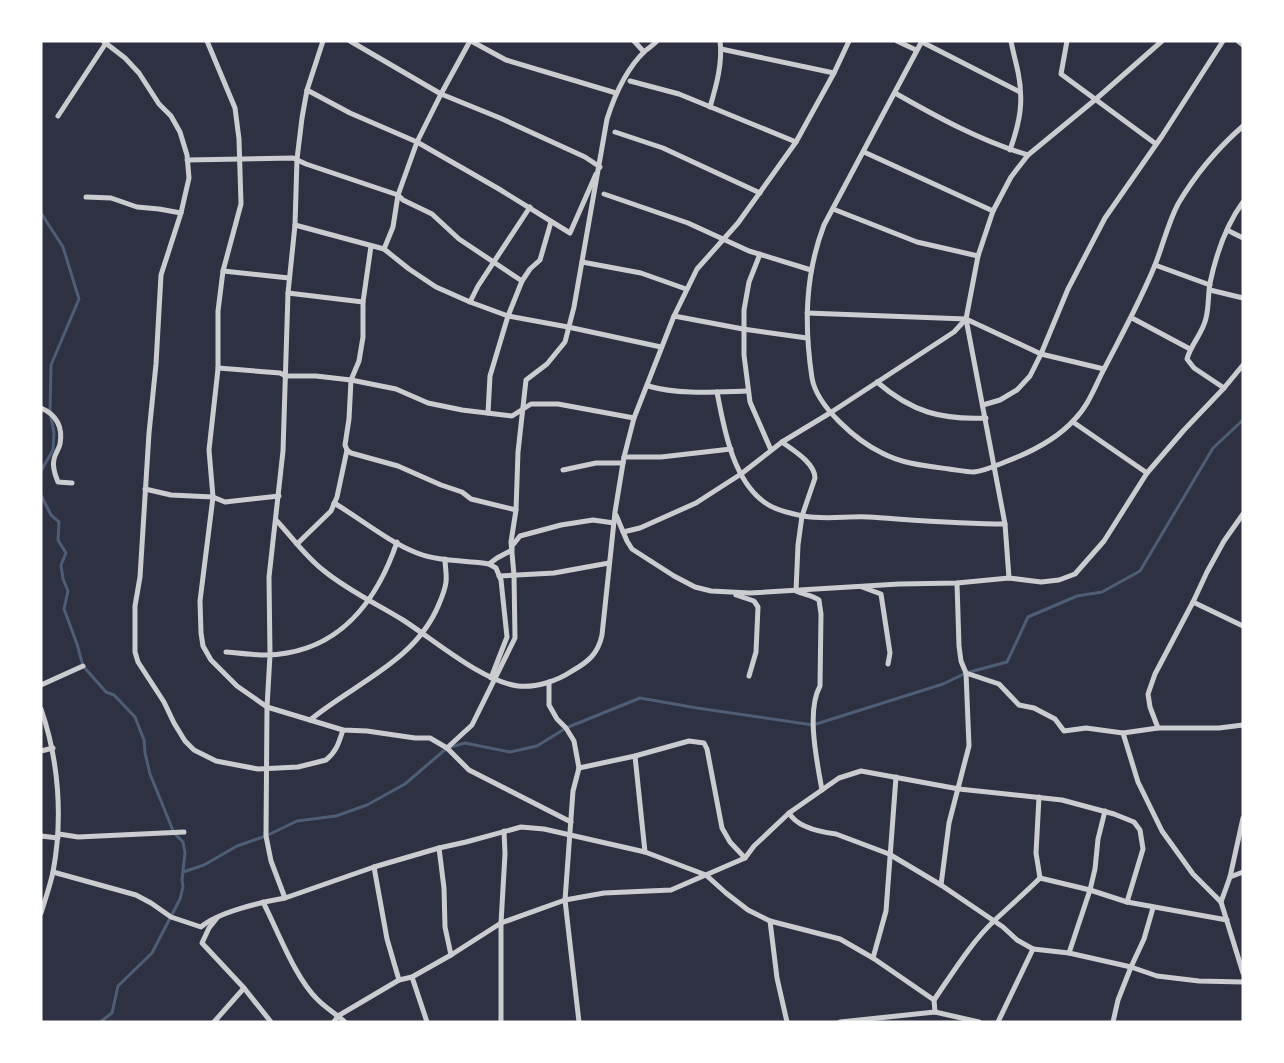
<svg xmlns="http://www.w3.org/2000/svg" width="1284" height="1063" font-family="Signika,sans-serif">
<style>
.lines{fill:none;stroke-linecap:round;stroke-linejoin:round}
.stream{stroke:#4f5d75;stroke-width:3}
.minor{stroke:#caccd0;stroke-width:5}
</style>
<rect width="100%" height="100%" fill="#2d3142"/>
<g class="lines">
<g class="stream">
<polyline points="41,213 63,247 79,299 51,365 50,412 54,433 53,450 41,471"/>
<polyline points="41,495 51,515 59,522 58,540 66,553 61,565 63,579 68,591 64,609 77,644 83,666 106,692 114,695 135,717 144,740 145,753 150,774 174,833 183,842 185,853 182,880 183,887 180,899 152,953 118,986 112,1013 100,1022"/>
<polyline points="183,872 204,865 237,846 266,836 297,821 336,816 367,805 405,784 447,748 465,743 510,752 537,746 566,728 640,698 697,708 813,725 943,684 966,673 1007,662 1028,617 1077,596 1102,592 1140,571 1213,448 1243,420"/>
</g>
<g class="minor">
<path d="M103,41L125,58L139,73L159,104L171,116L180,132L187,155L189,178L181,213L161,275L156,364L149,433L140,577L135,606V652L138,662L164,702L174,723L185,741L194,750L216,761L258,769L298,767L326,760C337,751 339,742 343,730"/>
<polyline points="207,41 235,108 239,139 241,204 223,271 218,311 218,369 209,450 213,497 200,601 201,633 203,646 211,660 237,686 267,707 343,730 367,731 415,738 430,738 447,748 469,770 571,822"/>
<polyline points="350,41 441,94 500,118 585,157 600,167"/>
<polyline points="471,41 506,60 616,93"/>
<polyline points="634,41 644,52"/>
<polyline points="897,41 916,50"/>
<path d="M922,41L824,225C805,275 804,325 812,378C817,407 857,441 882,453C903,464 926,466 949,469C957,470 966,472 974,472C984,471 995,466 1005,462C1029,453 1056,440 1074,420C1088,406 1094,389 1103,371C1121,336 1140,302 1155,265C1163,245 1168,223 1178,204C1195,175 1218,148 1243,126"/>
<polyline points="1067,41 1061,74 1156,144"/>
<polyline points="1238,41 1243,45"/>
<polyline points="922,42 1020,92"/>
<polyline points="721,49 834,73"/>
<polyline points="630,81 679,94 796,142"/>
<polyline points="307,90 350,113 417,142 499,189 570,233 596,174"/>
<path d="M895,93C937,117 981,141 1028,155"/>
<path d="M710,107C716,87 723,62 720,41"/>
<polyline points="58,116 106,43"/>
<polyline points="615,132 663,148 760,193"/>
<path d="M1010,150C1020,122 1024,101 1018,72C1016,62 1013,52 1011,41"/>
<polyline points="864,152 993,211"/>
<polyline points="187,160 293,158 306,164 398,195 403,200 432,214 459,239 522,281"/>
<polyline points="604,194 688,223 749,251 811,270"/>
<polyline points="86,197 111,198 137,207 159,209 181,213"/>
<polyline points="833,209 917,242 978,256"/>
<polyline points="295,225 384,249 409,269 436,287 470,302 508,316 568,327 661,347"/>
<polyline points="1227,230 1243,238"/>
<polyline points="371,246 363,302 363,337 359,361 351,380 349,419 345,445 347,450 351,453 398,466 441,485 462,492 471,499 516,510"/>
<polyline points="384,249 393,227 398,195 417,142 441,94 470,41"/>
<polyline points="760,254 749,282 744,310 744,355 750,402 771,450"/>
<polyline points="582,262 641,273 686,289"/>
<polyline points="1155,265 1210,285"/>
<polyline points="223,271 289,278"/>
<polyline points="1210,290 1243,298"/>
<polyline points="288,293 363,302"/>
<polyline points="470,302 478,286 530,207"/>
<polyline points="807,313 966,319 1041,354 1104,369"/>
<polyline points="674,316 743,329 807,338"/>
<polyline points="1132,318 1190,349"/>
<polyline points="966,319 1005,524 1009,578"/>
<polyline points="218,368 280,373 286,376 316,376 351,380 396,389 428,403 462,410 512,416 531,404 558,404 634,418"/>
<path d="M877,382C912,412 941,420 986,418"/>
<path d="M648,386C680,395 715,392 748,391"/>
<path d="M1224,388L1194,368L1187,359C1191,344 1203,333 1206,318C1209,306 1208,294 1210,283C1216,255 1226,225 1243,202"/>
<path d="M717,392C724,429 733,482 767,504C776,510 793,514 803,516C825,520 847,516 868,517C914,520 959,524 1005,524"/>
<polyline points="983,405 1000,400 1017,390 1030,376 1041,354 1068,289 1105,218 1162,136 1223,41"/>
<path d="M41,408C57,415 63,427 60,444C59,449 55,454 54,459C52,467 55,475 58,482L72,483"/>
<polyline points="488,413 490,376 508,316 522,281 530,269 540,260 551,222"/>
<polyline points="1073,422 1147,473"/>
<path d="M782,442C793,450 815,463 815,478L802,516L798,545L796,591C804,595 812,595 819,600L821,614L820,686C806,711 817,762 822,790"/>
<polyline points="624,457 661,457 731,449"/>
<polyline points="563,470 596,463 623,463"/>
<polyline points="145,489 171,495 213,497 225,502 279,496"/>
<path d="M334,503C361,519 387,541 417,553C439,562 466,560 489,564L496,568L501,580L507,637L491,678"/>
<polyline points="616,515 627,541 632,549 674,576 695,587 711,591 750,593 899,584 957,583 1009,578 1041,582 1059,580 1075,574 1104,541 1147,473 1184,430 1224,388 1243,365"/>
<path d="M276,520C292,537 305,556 323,570C347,590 377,604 403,620C434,640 483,682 518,686C536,688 557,681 572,671C588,662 598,654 602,635L615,512L624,457L634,418L674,316L697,269L738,223L796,142L834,73L849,41"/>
<polyline points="623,532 640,528 696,503 741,474 782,442 830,413 954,332 966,319 978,256 993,211 1011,177 1028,155 1096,99 1162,41"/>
<polyline points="297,544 331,511 337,497 347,450"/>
<polyline points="489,564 497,558 512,550 512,546 520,536 561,525 593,520 614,523"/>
<polyline points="499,576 554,573 609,563"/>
<polyline points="862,587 881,594 890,653 888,664"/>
<polyline points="736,595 754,601 758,607 756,652 749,676"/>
<polyline points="1193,602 1243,626"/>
<path d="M226,652C247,654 267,657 287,653C346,643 379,595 397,542"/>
<polyline points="966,673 999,684 1019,705 1034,708 1055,719 1064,731 1086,728 1123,733 1158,728 1219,728 1243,725"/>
<polyline points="549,682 549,705 557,719 566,728 574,741 579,768 573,791 565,900 579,1022"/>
<polyline points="41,685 83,666"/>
<path d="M41,709C59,761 63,819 53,872C50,886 45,900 41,913"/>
<path d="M310,720C355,683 416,661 439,604C442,597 445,590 446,582C447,575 445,566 445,559"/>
<polyline points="1158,728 1150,707 1148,694 1155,674 1193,602 1207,572 1224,541 1243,514"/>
<polyline points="1123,733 1138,782 1162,831 1193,874 1221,902 1243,973"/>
<path d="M447,748L472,725L515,638L514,575L511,542L516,510L518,452L526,380L547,364L565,342L574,307L607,119C615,94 626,69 645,51C649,48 653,45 657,41"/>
<polyline points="41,751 53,748"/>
<polyline points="635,756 645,852"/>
<polyline points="579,768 635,756 689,741 704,743 707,749 722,828 730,842 745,858"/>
<polyline points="1039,797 1036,853 1040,878"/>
<path d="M789,813C797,827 820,832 836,834L889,854L941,885L1003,927L1017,940L1033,949"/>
<polyline points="59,834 78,837 184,832"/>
<polyline points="41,836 58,838"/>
<polyline points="439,848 444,888 445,927 451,955"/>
<polyline points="374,867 387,939 399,980"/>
<path d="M53,872L136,895L151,903L171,917L201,927C218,912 262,902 285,898L374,867L439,848L466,842L521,827L544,829L645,852L706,875L726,893L748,910L770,921L840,939L873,958L934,1000L935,1012"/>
<polyline points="1230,877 1243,872"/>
<polyline points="1040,878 1090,890 1127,902 1227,920"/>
<polyline points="941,885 949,823 969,746 966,673 961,661 959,646 957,583"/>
<polyline points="285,898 271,861 266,836 267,707 270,655 269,577 283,451 288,293 295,225 297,159 302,118 307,90 323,41"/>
<path d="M263,902C278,931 295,978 318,1000C326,1008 336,1014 345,1022"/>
<polyline points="1221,902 1230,877 1243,818"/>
<polyline points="217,918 209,928 202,943 244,988 271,1022"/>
<polyline points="770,921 777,978 787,1022"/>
<polyline points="1069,953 1090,890 1095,869 1098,839 1105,811"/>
<polyline points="873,958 886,911 896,777"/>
<polyline points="412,977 427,1022"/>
<path d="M934,1000C952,974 972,941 995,920C1010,906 1026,892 1040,878"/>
<polyline points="214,1022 244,988"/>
<polyline points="334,1022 338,1016 399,980 412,977 451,955 501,923 565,900 604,893 671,890 745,858 754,846 789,813 839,778 861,771 959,789 1062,800 1114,814 1134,822 1140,830 1143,849 1127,902"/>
<polyline points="501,1022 501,923 505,854 504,831"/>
<polyline points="840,1022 935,1012 979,1022"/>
<polyline points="998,1022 1033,949 1069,953 1131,967 1157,976 1199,981 1243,982"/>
<polyline points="1113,1022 1118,1000 1131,967 1144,939 1153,908"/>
</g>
</g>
<rect width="1284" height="1063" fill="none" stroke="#ffffff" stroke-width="85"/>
</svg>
